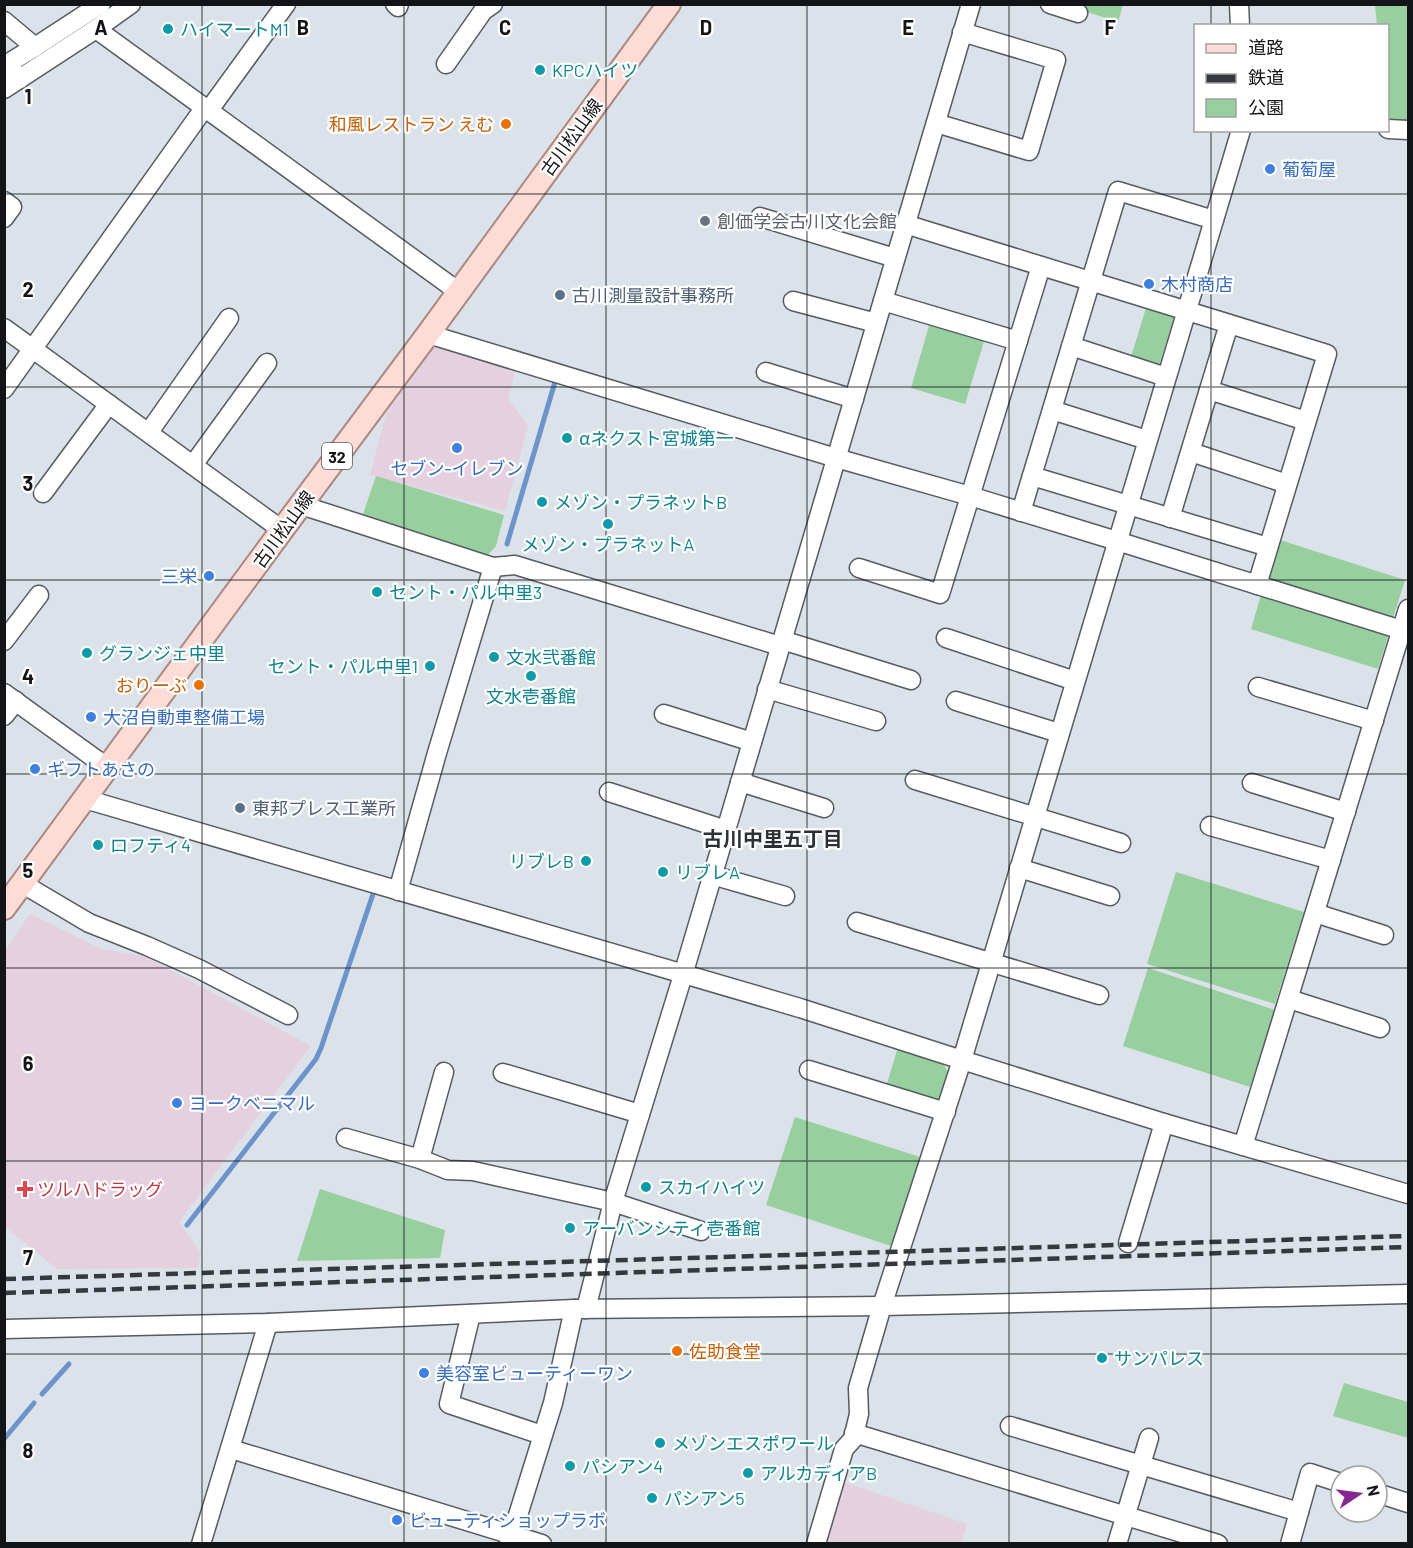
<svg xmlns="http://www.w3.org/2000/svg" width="1413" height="1548" font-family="Barlow,'Noto Sans JP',sans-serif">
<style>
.commercial{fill:#e5d0df}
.education{fill:#e5d0de}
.green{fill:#98cf9e}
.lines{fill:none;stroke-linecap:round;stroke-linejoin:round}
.stream{stroke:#6c94ca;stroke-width:5}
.minor-casing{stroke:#555b61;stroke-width:21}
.major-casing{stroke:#ab8782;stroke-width:26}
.minor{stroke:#fff;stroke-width:18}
.major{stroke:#fedcd6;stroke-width:22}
.rail{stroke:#35383c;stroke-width:4.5;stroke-dasharray:12 6;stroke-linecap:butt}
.grid{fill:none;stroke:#121417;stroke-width:1.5;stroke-opacity:0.55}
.culture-dot{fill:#0f9aa8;stroke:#fff;stroke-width:2}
.food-dot{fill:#e8710a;stroke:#fff;stroke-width:2}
.shop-dot{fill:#3f7fe0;stroke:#fff;stroke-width:2}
.worship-dot{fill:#6b7280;stroke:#fff;stroke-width:2}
.service-dot{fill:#5c6f8a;stroke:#fff;stroke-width:2}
.health-dot{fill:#e0444e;stroke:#fff;stroke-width:2}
.labels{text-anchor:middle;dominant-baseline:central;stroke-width:4.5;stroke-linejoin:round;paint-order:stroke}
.shield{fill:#fff;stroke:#595a5d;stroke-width:1.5}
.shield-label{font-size:16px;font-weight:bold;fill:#121417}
.culture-label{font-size:18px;fill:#0d838f;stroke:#fff;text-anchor:start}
.food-label{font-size:18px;fill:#c56008;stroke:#fff;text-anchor:end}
.street-label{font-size:18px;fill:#121417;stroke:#fff}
.shop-label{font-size:18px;fill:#366cbe;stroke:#fff;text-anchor:start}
.worship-label{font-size:18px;fill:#5b616d;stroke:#fff;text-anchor:start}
.service-label{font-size:18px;fill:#4e5e75;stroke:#fff;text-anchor:start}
.health-label{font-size:18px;fill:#be3a42;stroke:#fff;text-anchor:start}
.neighbourhood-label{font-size:20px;font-weight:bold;fill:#2c3137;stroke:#fff}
.grid-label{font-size:20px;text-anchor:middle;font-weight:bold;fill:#121417;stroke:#fff;stroke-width:4.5;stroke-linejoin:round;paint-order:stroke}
</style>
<rect width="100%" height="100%" fill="#dbe2e9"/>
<g class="commercial">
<polygon points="435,345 516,368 508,399 528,426 505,511 370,475 386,414"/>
<polygon points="30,914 102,949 144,956 311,1046 179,1222 201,1253 198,1268 57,1269 5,1227 5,950"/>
</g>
<polygon class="education" points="843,1482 967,1524 961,1543 823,1544"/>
<g class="green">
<polygon points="1066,5 1123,5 1118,22"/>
<polygon points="1375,5 1408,5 1408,123 1388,122 1388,26 1377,25"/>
<polygon points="1146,308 1174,317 1159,366 1131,357"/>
<polygon points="930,322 985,338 965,404 911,388"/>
<polygon points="376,476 504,515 496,546 485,558 362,517"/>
<polygon points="1277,539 1405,580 1392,621 1264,580"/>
<polygon points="1261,595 1388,636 1378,669 1251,629"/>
<polygon points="1176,872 1304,912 1275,1004 1147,964"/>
<polygon points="1148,968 1275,1010 1250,1087 1123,1046"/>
<polygon points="898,1047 941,1060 948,1072 938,1104 886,1087"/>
<polygon points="795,1117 920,1157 891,1246 766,1205"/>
<polygon points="320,1189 445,1230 440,1258 297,1261"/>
<polygon points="1344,1383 1408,1402 1408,1438 1333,1416"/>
</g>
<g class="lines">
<g class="stream">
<polyline points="507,544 555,382"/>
<polyline points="187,1225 316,1059 321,1048 373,894"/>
<polyline points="42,1394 69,1364"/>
<polyline points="4,1439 34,1403"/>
</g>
<defs>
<g id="minor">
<polyline points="395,4 398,7 399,4"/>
<polyline points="1050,4 1078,13"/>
<polyline points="1239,4 1240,26"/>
<polyline points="4,21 35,47 7,64 20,79"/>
<polyline points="96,29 131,4"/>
<polyline points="35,47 101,4"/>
<polyline points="446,64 483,11 493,4"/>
<polyline points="4,89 96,29 459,292"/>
<polyline points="209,110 286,4"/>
<polyline points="936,123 1029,151 1056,60 962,32"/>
<polyline points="1388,129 1408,130"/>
<polyline points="4,201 12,207 4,218"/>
<polyline points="760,217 895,258"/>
<polyline points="905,224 1327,354 1257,585"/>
<polyline points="793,301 876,323"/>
<polyline points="883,301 1018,341"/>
<polyline points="4,328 282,530"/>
<polyline points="428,334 836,458 970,496 1117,541 1408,632"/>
<polyline points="1071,346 1166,377"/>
<polyline points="766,372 854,399"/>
<polyline points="4,389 205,107"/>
<polyline points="1209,390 1306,421"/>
<polyline points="1052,410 1147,440"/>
<polyline points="149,432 229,318"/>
<polyline points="1191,452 1287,484"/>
<polyline points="193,465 267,363"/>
<polyline points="1032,476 1268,547"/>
<polyline points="43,493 109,404"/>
<polyline points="301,505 493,567 515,565 780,646"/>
<polyline points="1021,512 1118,191 1214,220"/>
<polyline points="1170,518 1229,324"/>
<polyline points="859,568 940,594 1041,266"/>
<polyline points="946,638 1075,681"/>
<polyline points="782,640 911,680"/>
<polyline points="4,641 39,595"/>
<polyline points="1258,687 1374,721"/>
<polyline points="767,689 876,721"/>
<polyline points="4,693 108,768"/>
<polyline points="956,701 1059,733"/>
<polyline points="664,714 752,742"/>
<polyline points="4,716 16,701"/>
<polyline points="915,780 1121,843"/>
<polyline points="740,782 824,808"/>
<polyline points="1252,783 1346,812"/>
<polyline points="609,792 726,830"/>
<polyline points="85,799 800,1008 962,1060 1241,130"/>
<polyline points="1210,826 1331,860"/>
<polyline points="1019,868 1110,896"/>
<polyline points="712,875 785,896"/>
<polyline points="23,884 89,923 147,946 199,969 288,1015"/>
<polyline points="398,891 437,753 493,567"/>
<polyline points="1315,913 1384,935"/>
<polyline points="857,922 1099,995"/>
<polyline points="1289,999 1380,1028"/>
<polyline points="809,1070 946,1112"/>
<polyline points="503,1073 640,1114"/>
<polyline points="346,1138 420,1159 448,1170 473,1171 613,1202 701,1231"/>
<polyline points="1243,1146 1408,609"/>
<polyline points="420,1159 444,1072"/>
<polyline points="1128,1243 1164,1123"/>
<polyline points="586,1309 613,1202 683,975 971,4"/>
<polyline points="471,1314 449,1404 542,1435"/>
<polyline points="4,1329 268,1323 574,1309 882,1306 1408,1294"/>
<polyline points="1010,1426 1299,1512"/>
<polyline points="854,1433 1218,1544"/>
<polyline points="231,1449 542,1544"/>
<polyline points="1377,1493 1408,1503"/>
<polyline points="201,1544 268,1323"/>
<polyline points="509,1544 553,1403 574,1309"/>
<polyline points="816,1544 844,1449 853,1439 859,1414 858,1388 882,1306 962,1060 1164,1123 1408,1194"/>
<polyline points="1117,1544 1149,1438"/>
<polyline points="1290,1544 1310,1473 1341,1483"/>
</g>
<polyline id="major" points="4,908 282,530 428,334 669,4"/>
</defs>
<use href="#minor" class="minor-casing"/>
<use href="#major" class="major-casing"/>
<use href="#minor" class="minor"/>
<use href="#major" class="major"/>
<g class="rail">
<polyline points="4,1279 1408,1236"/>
<polyline points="4,1293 1408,1247"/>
</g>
</g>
<path class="grid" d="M202,4V1544M404,4V1544M606,4V1544M807,4V1544M1009,4V1544M1211,4V26M1211,130V1544M4,194H1408M4,387H1408M4,580H1408M4,774H1408M4,968H1408M4,1161H1408M4,1354H1408"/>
<g class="culture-dot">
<circle cx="168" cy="29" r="6"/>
<circle cx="540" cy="70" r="6"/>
<circle cx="567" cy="438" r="6"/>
<circle cx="542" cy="502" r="6"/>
<circle cx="608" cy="524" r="6"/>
<circle cx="377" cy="592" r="6"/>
<circle cx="87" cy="653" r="6"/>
<circle cx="494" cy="657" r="6"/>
<circle cx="430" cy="666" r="6"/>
<circle cx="531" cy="676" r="6"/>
<circle cx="98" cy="845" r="6"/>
<circle cx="586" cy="861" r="6"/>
<circle cx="663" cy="872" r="6"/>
<circle cx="646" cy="1187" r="6"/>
<circle cx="570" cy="1228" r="6"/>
<circle cx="1102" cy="1358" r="6"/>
<circle cx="660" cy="1443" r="6"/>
<circle cx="570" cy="1466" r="6"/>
<circle cx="748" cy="1473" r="6"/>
<circle cx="652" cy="1498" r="6"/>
</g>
<g class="food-dot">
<circle cx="506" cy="124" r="6"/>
<circle cx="199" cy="685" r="6"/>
<circle cx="677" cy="1351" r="6"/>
</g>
<g class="shop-dot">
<circle cx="1270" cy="169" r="6"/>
<circle cx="1149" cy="284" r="6"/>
<circle cx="457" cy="448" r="6"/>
<circle cx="209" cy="576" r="6"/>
<circle cx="91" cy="717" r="6"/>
<circle cx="35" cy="769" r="6"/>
<circle cx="177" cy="1103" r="6"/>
<circle cx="424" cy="1373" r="6"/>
<circle cx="397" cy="1520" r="6"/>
</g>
<circle class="worship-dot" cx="705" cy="221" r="6"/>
<g class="service-dot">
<circle cx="560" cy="295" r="6"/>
<circle cx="240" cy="808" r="6"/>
</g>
<path class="health-dot" d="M22 1180h6v6h6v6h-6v6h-6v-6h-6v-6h6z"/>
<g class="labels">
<rect class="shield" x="322" y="443" width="30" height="26" rx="4.5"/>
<g class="shield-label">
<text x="337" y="456">32</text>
</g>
<g class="culture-label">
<text x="180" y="29">ハイマートM1</text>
<text x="552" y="70">KPCハイツ</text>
<text x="579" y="438">αネクスト宮城第一</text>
<text x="554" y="502">メゾン・プラネットB</text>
<text x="608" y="544" text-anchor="middle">メゾン・プラネットA</text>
<text x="389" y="592">セント・パル中里3</text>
<text x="99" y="653">グランジェ中里</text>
<text x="506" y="657">文水弐番館</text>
<text x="418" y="666" text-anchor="end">セント・パル中里1</text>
<text x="531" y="696" text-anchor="middle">文水壱番館</text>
<text x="110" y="845">ロフティ4</text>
<text x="574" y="861" text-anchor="end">リブレB</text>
<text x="675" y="872">リブレA</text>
<text x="658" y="1187">スカイハイツ</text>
<text x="582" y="1228">アーバンシティ壱番館</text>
<text x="1114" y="1358">サンパレス</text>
<text x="672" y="1443">メゾンエスポワール</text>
<text x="582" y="1466">パシアン4</text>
<text x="760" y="1473">アルカディアB</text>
<text x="664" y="1498">パシアン5</text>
</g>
<g class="food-label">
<text x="494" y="124">和風レストラン えむ</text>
<text x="187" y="685">おりーぶ</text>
<text x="689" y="1351" text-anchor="start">佐助食堂</text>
</g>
<g class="street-label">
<text transform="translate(571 137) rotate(-54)">古川松山線</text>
<text transform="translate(283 529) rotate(-54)">古川松山線</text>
</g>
<g class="shop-label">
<text x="1282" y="169">葡萄屋</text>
<text x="1161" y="284">木村商店</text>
<text x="457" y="468" text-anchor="middle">セブン-イレブン</text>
<text x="197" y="576" text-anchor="end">三栄</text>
<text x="103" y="717">大沼自動車整備工場</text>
<text x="47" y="769">ギフトあさの</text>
<text x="189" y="1103">ヨークベニマル</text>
<text x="436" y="1373">美容室ビューティーワン</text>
<text x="409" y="1520">ビューティショップラボ</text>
</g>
<g class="worship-label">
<text x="717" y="221">創価学会古川文化会館</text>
</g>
<g class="service-label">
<text x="572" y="295">古川測量設計事務所</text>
<text x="252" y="808">東邦プレス工業所</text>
</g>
<g class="health-label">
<text x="37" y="1189">ツルハドラッグ</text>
</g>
<g class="neighbourhood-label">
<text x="773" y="838">古川中里五丁目</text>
</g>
</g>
<g class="grid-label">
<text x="101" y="35">A</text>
<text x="303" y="35">B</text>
<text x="505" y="35">C</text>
<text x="706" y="35">D</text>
<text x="908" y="35">E</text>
<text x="1110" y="35">F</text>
<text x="28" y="104">1</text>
<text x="28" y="297">2</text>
<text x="28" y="491">3</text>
<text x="28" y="684">4</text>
<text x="28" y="878">5</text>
<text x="28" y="1071">6</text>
<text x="28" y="1265">7</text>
<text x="28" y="1458">8</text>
</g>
<rect width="1413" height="1548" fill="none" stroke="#121417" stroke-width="12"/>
<rect x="1194" y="24" width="195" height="108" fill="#ffffff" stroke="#a0a1a2" stroke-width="1.5"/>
<rect x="1206" y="44" width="30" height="9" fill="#fedcd6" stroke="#a0a1a2" stroke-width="1.5"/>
<text x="1248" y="54" font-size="18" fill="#121417">道路</text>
<rect x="1206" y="74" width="30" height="9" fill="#35383c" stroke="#a0a1a2" stroke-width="1.5"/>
<text x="1248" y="84" font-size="18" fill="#121417">鉄道</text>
<rect x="1206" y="99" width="30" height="18" fill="#98cf9e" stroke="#a0a1a2" stroke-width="1.5"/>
<text x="1248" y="114" font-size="18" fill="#121417">公園</text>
<g transform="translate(1359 1494) rotate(77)"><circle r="28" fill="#ffffff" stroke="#a0a1a2" stroke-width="1.5"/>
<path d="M0-4.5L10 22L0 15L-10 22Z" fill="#862892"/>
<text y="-9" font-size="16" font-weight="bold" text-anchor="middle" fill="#121417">N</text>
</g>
</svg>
